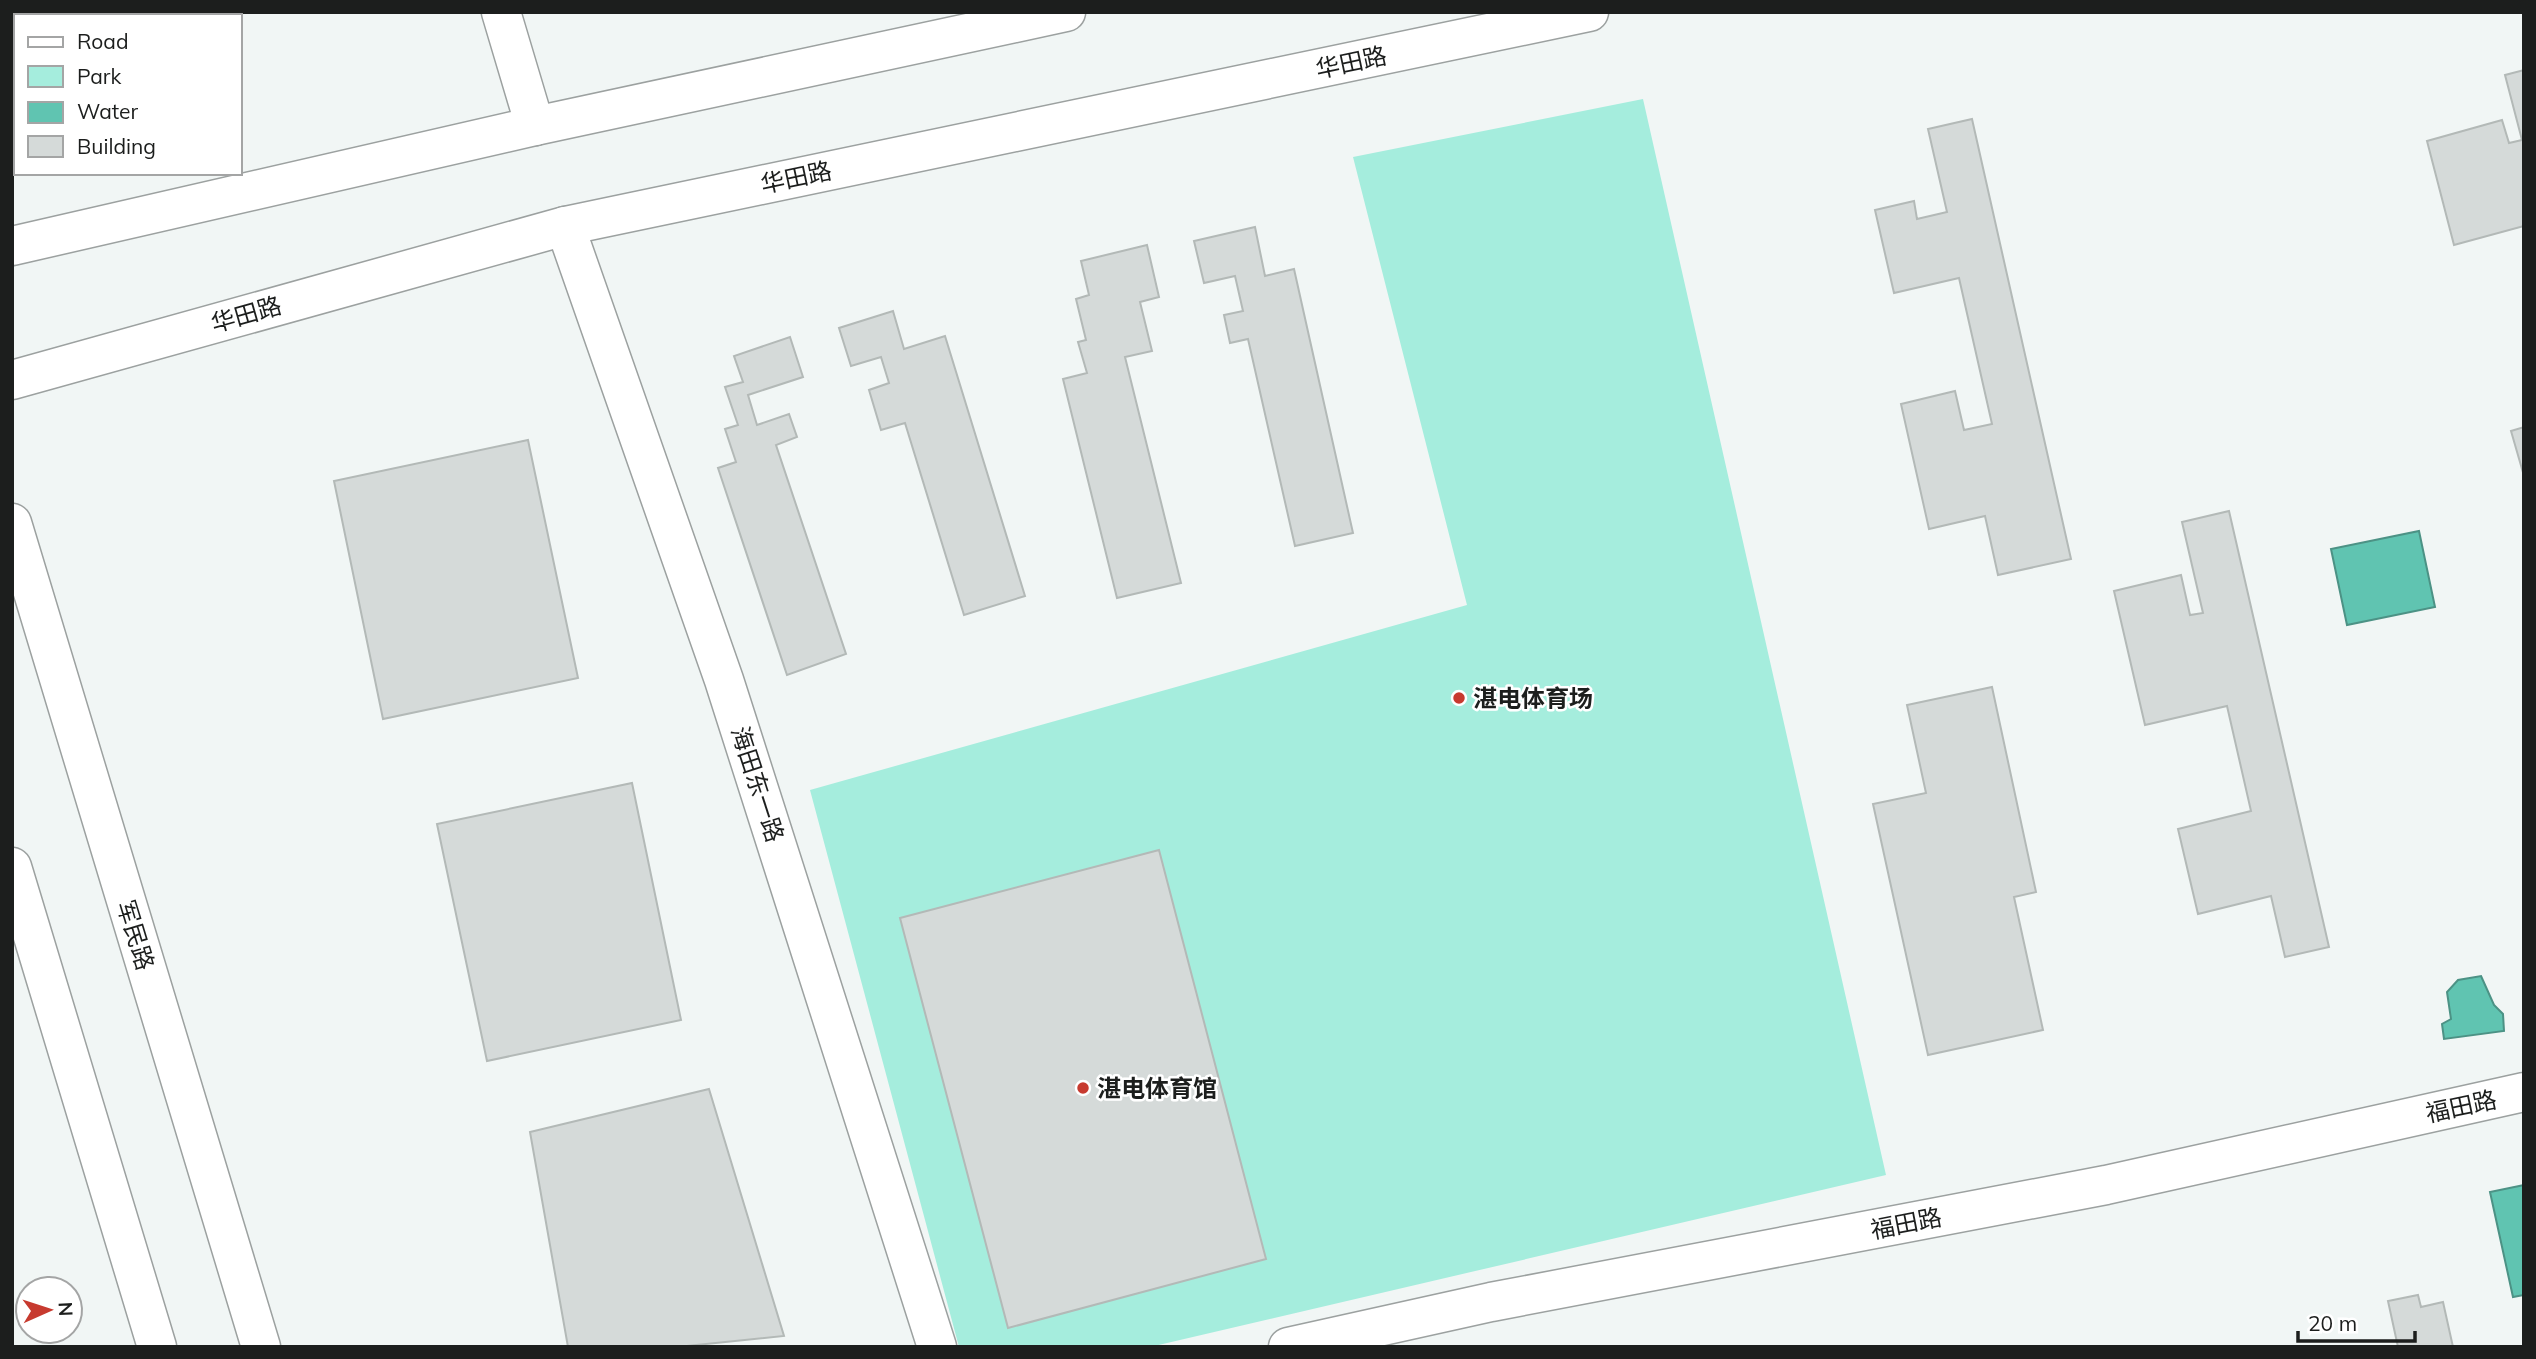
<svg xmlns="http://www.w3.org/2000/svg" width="2536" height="1359" font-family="Mulish,'Noto Sans SC',sans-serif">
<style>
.green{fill:#a5eddd}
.water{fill:#60c4b1;stroke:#4c9285;stroke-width:2}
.building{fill:#d5dad9;stroke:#b3b9b7;stroke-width:2}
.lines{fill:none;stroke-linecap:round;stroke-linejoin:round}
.minor-casing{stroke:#9ca1a0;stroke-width:41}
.major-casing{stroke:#9ca1a0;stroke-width:41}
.minor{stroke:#fff;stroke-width:38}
.major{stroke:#fff;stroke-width:38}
.poi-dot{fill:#c73a2f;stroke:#fff;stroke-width:2.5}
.labels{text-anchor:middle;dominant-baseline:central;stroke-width:5;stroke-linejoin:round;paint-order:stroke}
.street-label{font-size:24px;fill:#1c1e1d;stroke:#fff}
.poi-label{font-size:24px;font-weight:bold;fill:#1c1e1d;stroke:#fff;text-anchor:start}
</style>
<rect width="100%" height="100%" fill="#f1f6f5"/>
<polygon class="green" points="1643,99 1886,1175 1150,1347 959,1347 810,790 1467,605 1353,157"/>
<g class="water">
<polygon points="2419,531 2435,607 2347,625 2331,549"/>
<polygon points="2481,976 2494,1005 2503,1014 2504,1031 2444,1039 2442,1024 2451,1019 2447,992 2458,980"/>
<polygon points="2524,1185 2524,1295 2513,1297 2490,1192"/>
</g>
<g class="building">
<polygon points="2524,70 2524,226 2454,245 2427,141 2502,120 2509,143 2522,140 2505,75"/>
<polygon points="1972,119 2071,559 1998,575 1985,516 1929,529 1901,404 1955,391 1964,430 1992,424 1959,278 1894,293 1875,210 1914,201 1917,219 1947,212 1928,129"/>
<polygon points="1255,227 1265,276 1294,269 1353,533 1295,546 1248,339 1230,343 1224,315 1243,311 1235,276 1204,283 1194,241"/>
<polygon points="1147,245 1159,297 1140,302 1152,351 1125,357 1181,583 1117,598 1063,379 1087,373 1078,342 1086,340 1076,299 1089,295 1081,261"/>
<polygon points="893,311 904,349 945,336 1025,596 964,615 905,423 881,430 869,390 889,383 881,357 851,366 839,328"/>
<polygon points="790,337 803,377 748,395 757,425 789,414 797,437 776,445 846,654 787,675 718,468 736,462 725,429 738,425 725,387 743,382 734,356"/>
<polygon points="2524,427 2524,476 2511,431"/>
<polygon points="528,440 578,678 383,719 334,481"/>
<polygon points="2229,511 2329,947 2285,957 2271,896 2198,914 2178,829 2251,811 2227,706 2145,725 2114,591 2181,575 2190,615 2203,613 2182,522"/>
<polygon points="1992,687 2036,892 2014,897 2043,1030 1928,1055 1873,804 1926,793 1907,705"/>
<polygon points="632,783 681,1020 487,1061 437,824"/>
<polygon points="1159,850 1266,1259 1008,1328 900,918"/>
<polygon points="709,1089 784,1336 677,1347 568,1347 530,1132"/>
<polygon points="2418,1295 2421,1307 2443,1302 2453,1347 2398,1347 2388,1301"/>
</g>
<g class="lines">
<defs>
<g id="minor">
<polyline points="501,12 535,126"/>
<polyline points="565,226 724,680 937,1347"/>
<polyline points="12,523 261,1347"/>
<polyline points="12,867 157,1347"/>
<polyline points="1288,1347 1491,1302 2106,1185 2524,1092"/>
</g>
<g id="major">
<polyline points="12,246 535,126 1066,12"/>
<polyline points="12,380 565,226 1589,12"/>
</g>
</defs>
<use href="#minor" class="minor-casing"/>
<use href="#major" class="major-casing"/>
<use href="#minor" class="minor"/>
<use href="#major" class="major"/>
</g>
<g class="poi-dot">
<circle cx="1459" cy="698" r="7"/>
<circle cx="1083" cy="1088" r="7"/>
</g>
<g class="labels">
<g class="street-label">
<text transform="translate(1351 62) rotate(-12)">华田路</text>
<text transform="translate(796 177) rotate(-12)">华田路</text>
<text transform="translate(246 314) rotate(-16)">华田路</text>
<text transform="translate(758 784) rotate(72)">海田东一路</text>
<text transform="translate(136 935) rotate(73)">军民路</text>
<text transform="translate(2461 1106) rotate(-12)">福田路</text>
<text transform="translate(1906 1223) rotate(-11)">福田路</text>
</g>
<g class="poi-label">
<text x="1473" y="698">湛电体育场</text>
<text x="1097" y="1088">湛电体育馆</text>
</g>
</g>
<rect width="2536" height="1359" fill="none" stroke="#1c1e1d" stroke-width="28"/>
<rect x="14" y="14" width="228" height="161" fill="#ffffff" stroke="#a4a5a5" stroke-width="2"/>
<rect x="28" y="37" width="35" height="10" fill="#ffffff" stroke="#a4a5a5" stroke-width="2"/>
<text x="77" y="49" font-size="21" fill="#1c1e1d">Road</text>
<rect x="28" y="66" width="35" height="21" fill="#a5eddd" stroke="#a4a5a5" stroke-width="2"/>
<text x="77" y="84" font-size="21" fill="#1c1e1d">Park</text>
<rect x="28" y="102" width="35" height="21" fill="#60c4b1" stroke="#a4a5a5" stroke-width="2"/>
<text x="77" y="119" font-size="21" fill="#1c1e1d">Water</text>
<rect x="28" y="136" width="35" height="21" fill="#d5dad9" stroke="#a4a5a5" stroke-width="2"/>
<text x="77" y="154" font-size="21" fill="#1c1e1d">Building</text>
<g transform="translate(49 1310) rotate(87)"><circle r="33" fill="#ffffff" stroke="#a4a5a5" stroke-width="2"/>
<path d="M0-5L12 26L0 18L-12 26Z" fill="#c73a2f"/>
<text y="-10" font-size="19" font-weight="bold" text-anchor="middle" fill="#1c1e1d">N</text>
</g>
<path d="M2298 1331v10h117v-10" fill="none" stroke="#1c1e1d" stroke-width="3.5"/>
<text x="2308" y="1331" font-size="21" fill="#1c1e1d" stroke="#ffffff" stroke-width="5" paint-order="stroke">20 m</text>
</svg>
